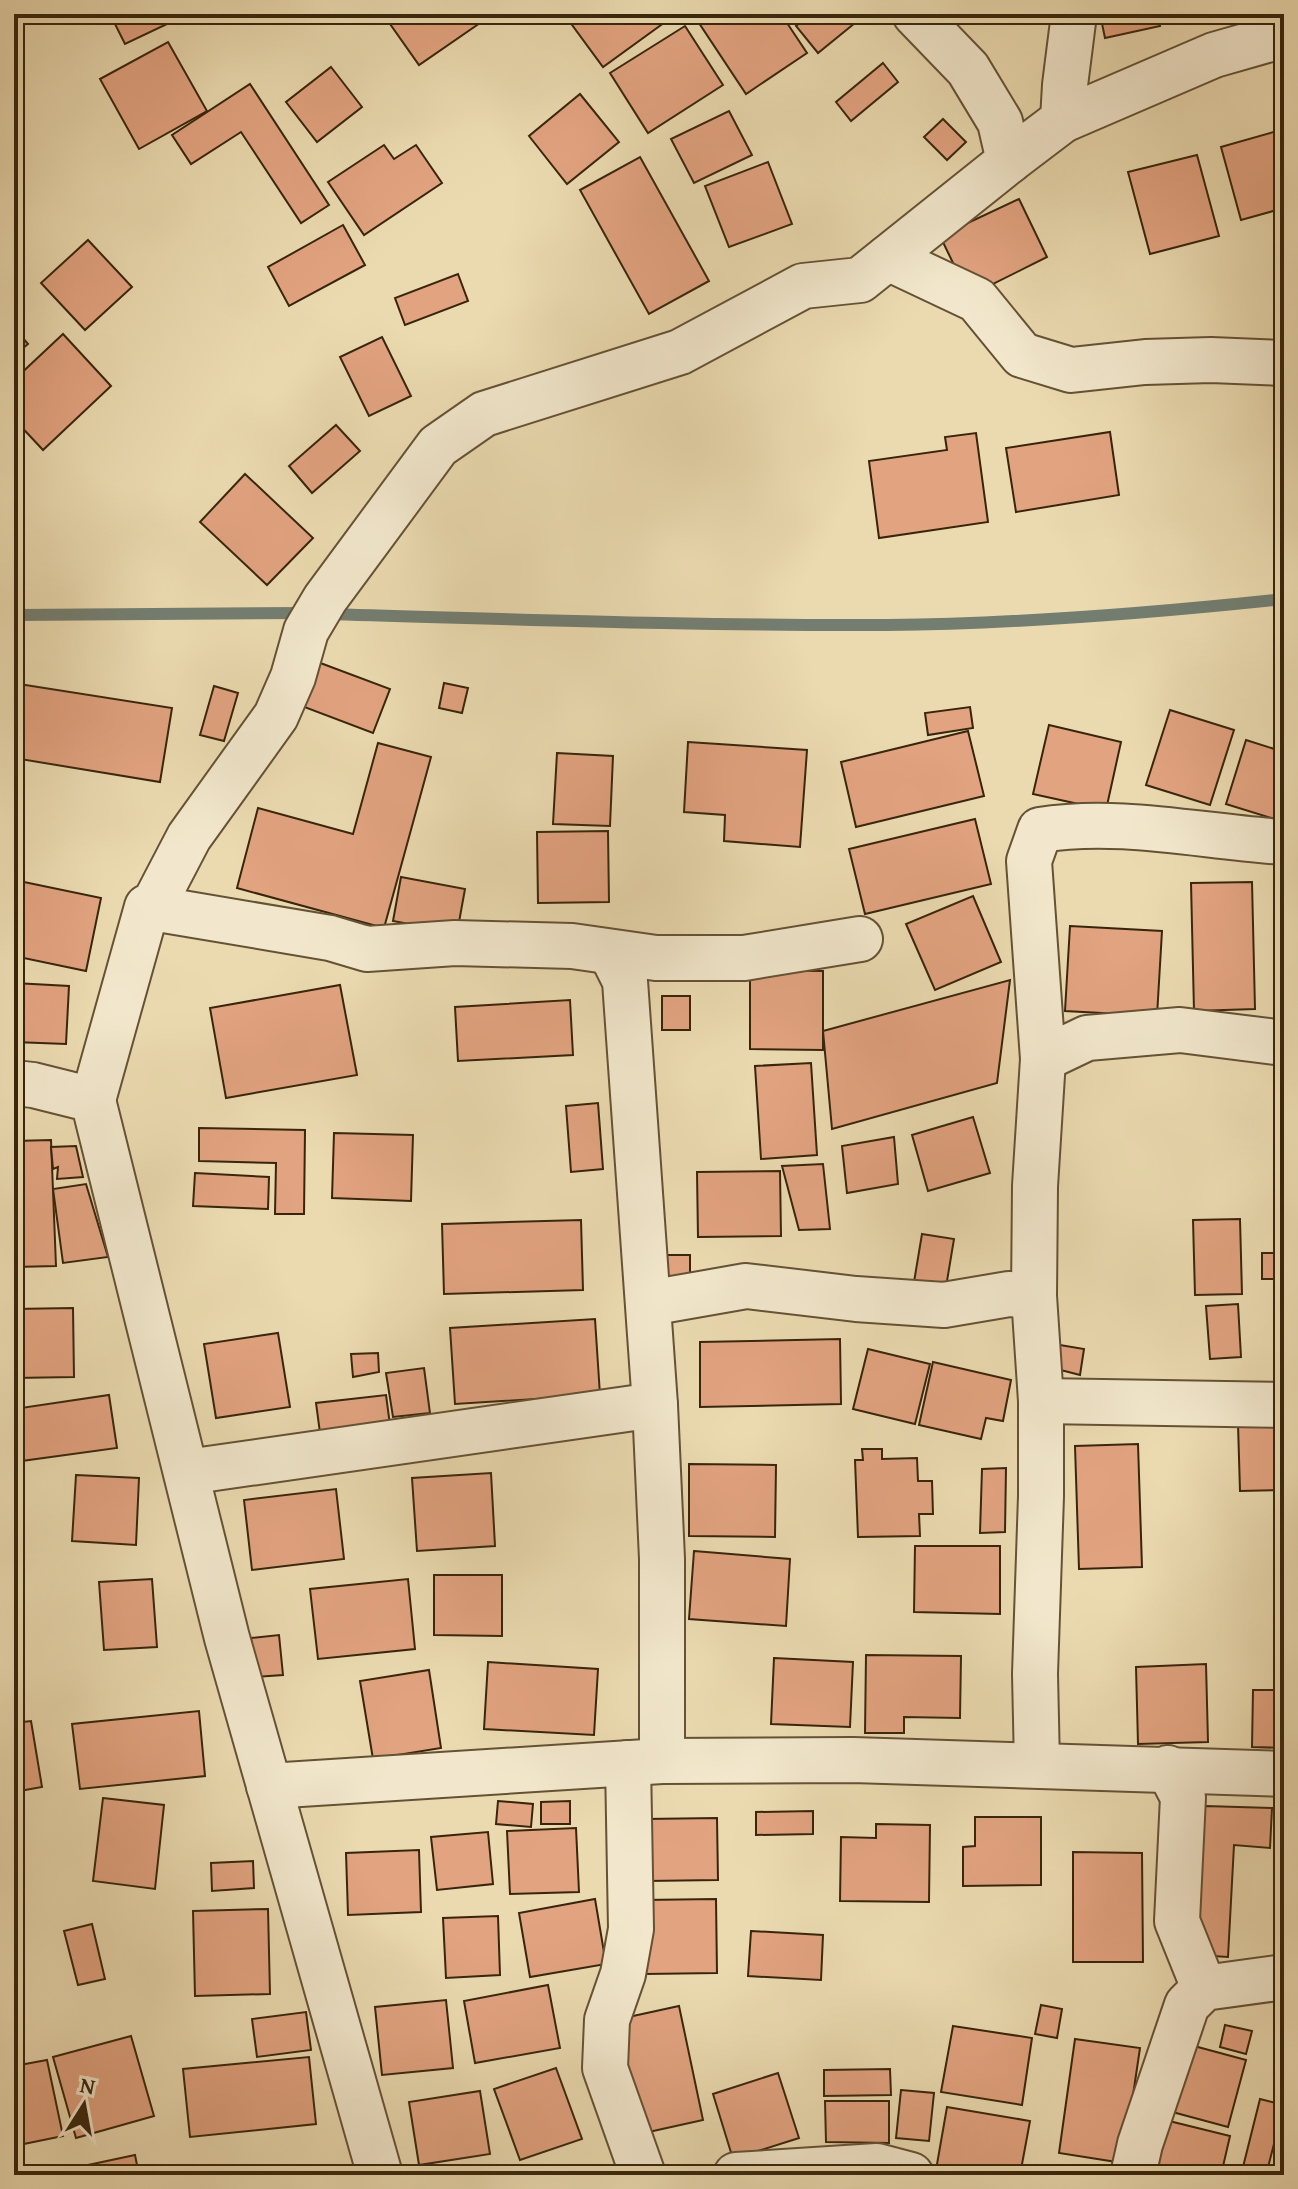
<svg xmlns="http://www.w3.org/2000/svg" width="1298" height="2189" font-family="'Gentium Book Plus',serif">
<style>
.lines{fill:none;stroke-linecap:round;stroke-linejoin:round}
.stream{stroke:#737e71;stroke-width:12}
.building{fill:#e2a380;stroke:#38250c;stroke-width:2}
.minor-casing{stroke:#655235;stroke-width:48}
.minor{stroke:#f2e7cc;stroke-width:44}
</style>
<rect width="100%" height="100%" fill="#ebdab0"/>
<filter id="stains"><feTurbulence type="fractalNoise" baseFrequency=".0025" numOctaves="4"/><feColorMatrix values="0 0 0 0 .2 0 0 0 0 .09 0 0 0 0 .02 0 0 0 .5 -.17"/></filter>
<radialGradient id="worn" r=".72"><stop offset=".6" stop-color="#630" stop-opacity="0"/><stop offset="1" stop-color="#630" stop-opacity=".3"/></radialGradient>
<g class="lines">
<g class="stream">
<path d="M325,614C512,619 699,626 887,625C1019,624 1152,613 1284,599"/>
<polyline points="14,615 307,613"/>
</g>
</g>
<g class="building">
<polygon points="110,14 188,14 125,44"/>
<polygon points="383,14 493,14 419,65"/>
<polygon points="564,14 670,14 672,17 603,67"/>
<polygon points="707,14 781,14 807,53 746,94 697,20"/>
<polygon points="811,14 866,14 818,53 796,26"/>
<polygon points="1100,14 1157,14 1160,26 1105,38"/>
<polygon points="685,26 723,85 648,133 610,73"/>
<polygon points="168,42 207,111 139,149 100,79"/>
<polygon points="883,63 898,82 851,121 836,102"/>
<polygon points="331,67 362,107 317,142 286,102"/>
<polygon points="250,84 329,205 301,223 241,132 191,164 172,135"/>
<polygon points="580,94 619,142 567,184 529,136"/>
<polygon points="729,111 752,155 694,183 671,139"/>
<polygon points="943,119 966,142 947,160 924,137"/>
<polygon points="1284,129 1284,208 1241,220 1221,147"/>
<polygon points="384,145 394,159 416,145 442,183 364,235 328,182"/>
<polygon points="1197,155 1219,236 1150,254 1128,172"/>
<polygon points="640,157 709,281 649,314 580,190"/>
<polygon points="768,162 792,224 729,247 705,186"/>
<polygon points="1019,199 1047,257 969,296 940,236"/>
<polygon points="343,225 365,265 289,306 268,267"/>
<polygon points="88,240 132,287 85,330 41,283"/>
<polygon points="458,274 468,301 405,325 395,298"/>
<polygon points="14,328 28,344 14,356"/>
<polygon points="63,334 111,386 43,450 14,419 14,380"/>
<polygon points="382,337 411,396 369,416 340,357"/>
<polygon points="336,425 360,451 312,493 289,466"/>
<polygon points="1110,432 1119,495 1016,512 1006,448"/>
<polygon points="976,433 988,522 879,538 869,461 947,450 945,437"/>
<polygon points="14,461 22,467 14,477"/>
<polygon points="245,474 313,538 267,585 200,522"/>
<polygon points="315,661 390,689 373,733 299,705"/>
<polygon points="444,683 468,688 462,713 439,708"/>
<polygon points="19,684 172,708 160,782 14,758 14,712"/>
<polygon points="214,686 238,693 224,741 200,735"/>
<polygon points="970,707 973,728 928,735 925,713"/>
<polygon points="1170,710 1234,730 1210,805 1146,785"/>
<polygon points="1049,725 1121,742 1106,810 1033,794"/>
<polygon points="968,731 984,796 856,827 841,762"/>
<polygon points="1246,740 1284,752 1284,822 1226,804"/>
<polygon points="688,742 807,750 800,847 724,841 725,815 684,812"/>
<polygon points="378,743 431,757 384,928 237,888 258,808 353,834"/>
<polygon points="557,753 613,756 610,826 553,824"/>
<polygon points="975,819 991,884 865,914 849,849"/>
<polygon points="608,831 609,902 538,903 537,832"/>
<polygon points="401,877 465,889 457,933 393,921"/>
<polygon points="24,882 101,898 86,971 14,956 14,931"/>
<polygon points="1252,882 1255,1009 1194,1011 1191,883"/>
<polygon points="973,896 1001,962 935,990 906,924"/>
<polygon points="1070,926 1162,931 1157,1016 1065,1011"/>
<polygon points="750,970 823,971 823,1050 750,1049"/>
<polygon points="1010,980 997,1083 832,1129 823,1031"/>
<polygon points="14,983 69,986 66,1044 14,1042"/>
<polygon points="340,985 357,1075 226,1098 210,1008"/>
<rect x="662" y="996" width="28" height="34"/>
<polygon points="570,1000 573,1055 458,1061 455,1007"/>
<polygon points="811,1063 817,1155 761,1159 755,1066"/>
<polygon points="598,1103 603,1169 571,1172 566,1106"/>
<polygon points="973,1117 990,1173 928,1191 912,1135"/>
<polygon points="199,1128 305,1130 304,1214 275,1214 276,1163 199,1161"/>
<polygon points="334,1133 413,1135 411,1201 332,1198"/>
<polygon points="894,1137 898,1184 847,1193 842,1146"/>
<polygon points="51,1140 56,1266 14,1267 14,1141"/>
<polygon points="76,1146 83,1177 57,1179 58,1167 53,1169 51,1147"/>
<polygon points="823,1164 830,1229 799,1230 782,1166"/>
<polygon points="780,1171 781,1236 698,1237 697,1172"/>
<polygon points="195,1173 269,1177 268,1209 193,1206"/>
<polygon points="86,1184 108,1257 63,1263 53,1189"/>
<polygon points="1240,1219 1242,1294 1195,1295 1193,1220"/>
<polygon points="581,1220 583,1290 444,1294 442,1224"/>
<polygon points="922,1234 954,1239 946,1287 914,1282"/>
<rect x="1262" y="1253" width="22" height="26"/>
<polygon points="667,1255 690,1255 690,1282 668,1282"/>
<polygon points="1238,1304 1241,1357 1210,1359 1206,1306"/>
<polygon points="73,1308 74,1377 14,1378 14,1309"/>
<polygon points="595,1319 600,1395 455,1404 450,1328"/>
<polygon points="278,1333 290,1407 216,1418 204,1344"/>
<polygon points="840,1339 841,1404 700,1407 700,1342"/>
<polygon points="1054,1344 1084,1349 1080,1375 1049,1367"/>
<polygon points="868,1349 930,1364 915,1424 853,1409"/>
<polygon points="378,1353 379,1372 353,1377 351,1354"/>
<polygon points="933,1362 1011,1380 1003,1421 986,1418 981,1439 919,1425"/>
<polygon points="424,1368 430,1413 393,1417 386,1373"/>
<polygon points="109,1395 117,1448 14,1462 14,1409"/>
<polygon points="386,1395 390,1425 320,1433 316,1403"/>
<polygon points="1284,1423 1284,1490 1240,1491 1238,1424"/>
<polygon points="1138,1444 1142,1567 1079,1569 1075,1446"/>
<polygon points="862,1449 882,1449 882,1459 917,1458 918,1481 932,1481 933,1514 919,1514 920,1536 858,1537 855,1460 863,1460"/>
<polygon points="689,1464 776,1465 775,1537 689,1536"/>
<polygon points="1006,1468 1005,1532 980,1533 982,1469"/>
<polygon points="491,1473 495,1546 417,1551 412,1478"/>
<polygon points="76,1475 139,1478 136,1545 72,1541"/>
<polygon points="336,1489 344,1559 252,1570 244,1500"/>
<polygon points="915,1546 1000,1546 1000,1614 914,1612"/>
<polygon points="694,1551 790,1559 786,1626 689,1619"/>
<polygon points="434,1575 502,1575 502,1636 434,1635"/>
<polygon points="152,1579 157,1647 104,1650 99,1582"/>
<polygon points="408,1579 415,1649 318,1659 310,1589"/>
<polygon points="279,1635 283,1675 255,1677 251,1638"/>
<polygon points="866,1655 961,1656 960,1718 904,1717 904,1733 865,1733"/>
<polygon points="774,1658 853,1662 850,1727 771,1724"/>
<polygon points="488,1662 598,1669 594,1735 484,1729"/>
<polygon points="1206,1664 1208,1742 1138,1744 1136,1667"/>
<polygon points="429,1670 441,1748 373,1759 360,1681"/>
<polygon points="1253,1690 1284,1690 1284,1748 1252,1747"/>
<polygon points="199,1711 205,1776 80,1789 72,1724"/>
<polygon points="31,1721 42,1787 14,1792 14,1723"/>
<polygon points="103,1798 164,1805 155,1889 93,1881"/>
<polygon points="498,1801 533,1804 531,1827 496,1824"/>
<polygon points="570,1801 570,1824 541,1824 541,1802"/>
<polygon points="1205,1806 1272,1808 1270,1848 1234,1845 1228,1957 1196,1955"/>
<polygon points="813,1811 813,1834 756,1835 756,1812"/>
<polygon points="975,1817 1041,1817 1041,1885 963,1886 963,1847 975,1846"/>
<polygon points="717,1818 718,1880 646,1881 645,1819"/>
<polygon points="876,1824 930,1825 929,1902 840,1901 841,1837 876,1838"/>
<polygon points="576,1828 579,1892 510,1894 507,1831"/>
<polygon points="488,1832 493,1884 437,1890 431,1837"/>
<polygon points="419,1850 421,1912 348,1915 346,1853"/>
<polygon points="1073,1852 1142,1853 1143,1962 1073,1962"/>
<polygon points="253,1861 254,1888 212,1891 211,1863"/>
<polygon points="595,1899 606,1964 530,1977 519,1913"/>
<polygon points="716,1899 717,1973 645,1974 643,1900"/>
<polygon points="268,1909 270,1994 195,1996 193,1911"/>
<polygon points="498,1916 500,1975 446,1978 443,1918"/>
<polygon points="92,1924 105,1979 78,1985 64,1931"/>
<polygon points="751,1931 823,1935 821,1980 748,1976"/>
<polygon points="548,1985 560,2048 475,2063 464,2001"/>
<polygon points="446,2000 453,2068 382,2075 375,2007"/>
<polygon points="1041,2005 1062,2009 1057,2038 1035,2034"/>
<polygon points="679,2006 703,2120 635,2135 610,2021"/>
<polygon points="306,2012 311,2050 257,2057 252,2019"/>
<polygon points="1225,2025 1252,2031 1246,2054 1220,2047"/>
<polygon points="953,2026 1032,2038 1022,2105 941,2092"/>
<polygon points="131,2036 154,2116 76,2138 53,2057"/>
<polygon points="1075,2039 1140,2048 1123,2163 1059,2153"/>
<polygon points="1183,2043 1246,2060 1228,2127 1165,2110"/>
<polygon points="309,2057 316,2124 190,2137 183,2069"/>
<polygon points="47,2060 63,2136 14,2146 14,2066"/>
<polygon points="556,2068 582,2139 520,2160 494,2089"/>
<polygon points="890,2069 891,2095 824,2096 824,2070"/>
<polygon points="778,2073 799,2138 733,2159 713,2094"/>
<polygon points="901,2090 934,2093 929,2141 896,2138"/>
<polygon points="480,2091 490,2154 419,2165 409,2102"/>
<polygon points="1260,2099 1284,2105 1266,2175 1241,2175"/>
<polygon points="825,2101 889,2101 889,2143 826,2142"/>
<polygon points="947,2107 1030,2121 1020,2175 963,2175 936,2170"/>
<polygon points="1161,2119 1230,2136 1221,2175 1147,2175"/>
<polygon points="1284,2128 1284,2171 1276,2169"/>
<polygon points="135,2155 139,2175 41,2175"/>
<polygon points="235,2166 330,2167 330,2175 235,2175"/>
</g>
<g class="lines">
<defs>
<g id="minor">
<polyline points="1063,120 1065,85 1074,14"/>
<polyline points="1009,161 1063,120 1214,55 1284,35"/>
<polyline points="888,258 977,300 1022,355 1071,370 1145,362 1211,360 1284,363"/>
<polyline points="152,908 330,938 367,949 455,943 572,946 656,958 744,958 860,939"/>
<polyline points="611,953 625,981 655,1405 662,1559 662,1761"/>
<polyline points="1043,1059 1087,1038 1180,1030 1284,1043"/>
<polyline points="14,1083 33,1085 93,1100 227,1638 380,2175"/>
<polyline points="93,1100 147,907 152,908 189,837 276,716 293,677 306,631 325,599 438,446 484,414 680,352 803,286 860,280 1009,161 1000,122 968,69 915,14"/>
<polyline points="649,1303 746,1286 856,1299 944,1305 1009,1294 1034,1296"/>
<polyline points="1041,1401 1284,1405"/>
<polyline points="187,1472 655,1405"/>
<polyline points="628,1763 631,1929 623,1974 607,2020 605,2068 643,2175"/>
<path d="M1037,1765L1035,1674L1041,1496V1401L1034,1296L1035,1186L1043,1059L1029,861L1040,830C1120,817 1203,837 1284,842"/>
<polyline points="1168,1768 1183,1797 1177,1921 1204,1988"/>
<polyline points="269,1786 662,1761 853,1760 1284,1774"/>
<polyline points="736,2175 877,2166 911,2175"/>
<polyline points="1133,2175 1140,2144 1187,2005 1204,1988 1284,1977"/>
</g>
</defs>
<use href="#minor" class="minor-casing"/>
<use href="#minor" class="minor"/>
</g>
<rect width="1298" height="2189" fill="none" stroke="#ebdab0" stroke-width="48"/>
<rect x="16" y="16" width="1266" height="2157" fill="none" stroke="#38250c" stroke-width="4"/>
<rect x="24" y="24" width="1250" height="2141" fill="none" stroke="#38250c" stroke-width="2"/>
<g transform="translate(84 2105) rotate(11)" stroke="#f2e7cc" stroke-width="6" paint-order="stroke">
<path d="M0-6L14 30L0 20L-14 30Z" fill="#38250c"/>
<text y="-12" font-size="22" font-weight="bold" text-anchor="middle" fill="#38250c">N</text>
</g>
<rect width="100%" height="100%" filter="url(#stains)"/>
<rect width="100%" height="100%" fill="url(#worn)"/>
</svg>
